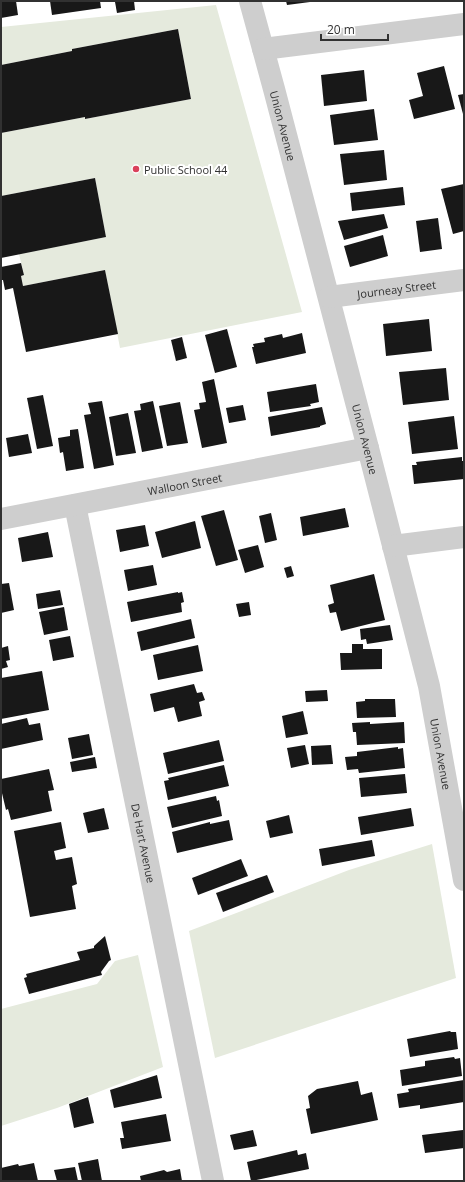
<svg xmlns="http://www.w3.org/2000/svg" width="465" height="1182" font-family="'Open Sans',sans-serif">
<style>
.green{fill:#e5eadd}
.building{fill:#181818}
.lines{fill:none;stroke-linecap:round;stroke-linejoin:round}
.minor{stroke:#cecece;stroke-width:22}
.poi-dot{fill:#da415b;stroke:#fff;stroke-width:1.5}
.labels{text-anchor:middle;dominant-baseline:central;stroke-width:4;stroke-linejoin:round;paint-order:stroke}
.street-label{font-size:11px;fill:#313131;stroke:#fff}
.poi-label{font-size:11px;fill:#313131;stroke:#fff;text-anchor:start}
</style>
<rect width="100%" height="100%" fill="#fff"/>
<g class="green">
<polygon points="216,5 302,312 120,348 105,270 23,286 21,276 24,275 19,254 106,237 95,178 1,196 1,133 85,117 85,119 191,99 178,29 72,49 72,51 1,65 1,27"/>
<polygon points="432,844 456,978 215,1058 189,931 349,870"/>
<polygon points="138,955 163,1067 57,1108 1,1126 1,1009 97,984 115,961"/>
</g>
<g class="building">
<polygon points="1,1 16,1 18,15 1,18"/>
<polygon points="50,1 100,1 101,8 52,15"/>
<polygon points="118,1 134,1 135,10 117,13 115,2"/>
<polygon points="286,1 310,1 310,2 287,5"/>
<polygon points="178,29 191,99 85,119 85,117 1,133 1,65 72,51 72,49"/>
<polygon points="444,66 455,109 414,119 409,100 423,96 417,73"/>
<polygon points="364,70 367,101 324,106 321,75"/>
<polygon points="464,94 464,113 463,114 458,95"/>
<polygon points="374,109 378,140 334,145 330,115"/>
<polygon points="384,150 387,180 344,185 340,154"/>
<polygon points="95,178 106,237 1,258 1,196"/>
<polygon points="464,184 464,231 453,234 441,189"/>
<polygon points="403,187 405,205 352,211 350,193"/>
<polygon points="384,214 388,228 344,240 338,221"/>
<polygon points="438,218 442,249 420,252 416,221"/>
<polygon points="383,235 388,256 350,267 344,246"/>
<polygon points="21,263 24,275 21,276 23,286 105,270 118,334 26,352 13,288 5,290 3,280 1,280 1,267"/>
<polygon points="429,319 432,351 386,356 383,324"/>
<polygon points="227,329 237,367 215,373 205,335"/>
<polygon points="302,333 306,353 256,364 252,347 254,347 253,344 265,342 264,338 282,334 283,338"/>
<polygon points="182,337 187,358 176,361 171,340"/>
<polygon points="446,368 449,400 403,405 399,372"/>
<polygon points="214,379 227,443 202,448 194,410 200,409 199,403 206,402 202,382"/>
<polygon points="316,384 319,402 310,404 311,406 270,412 267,392"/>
<polygon points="43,395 53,446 37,449 27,398"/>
<polygon points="102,401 114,465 94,469 84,415 91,414 88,403"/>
<polygon points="153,401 163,448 142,452 134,411 141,410 140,404"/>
<polygon points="180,402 188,443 167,446 159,406"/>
<polygon points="243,405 246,420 229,423 226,408"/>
<polygon points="322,407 326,424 320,426 320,427 271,436 268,417"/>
<polygon points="128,413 136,453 116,456 109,417"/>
<polygon points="454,416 458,449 412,454 408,422"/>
<polygon points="78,429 84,468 66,471 63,452 60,453 58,438 70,436 70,430"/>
<polygon points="28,434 32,453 9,457 6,438"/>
<polygon points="462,457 462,461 464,461 464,479 414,484 412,465 417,465 416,462"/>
<polygon points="345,508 349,527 303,536 300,517"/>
<polygon points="224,510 238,560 216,566 201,516"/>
<polygon points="271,513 277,540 265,543 259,516"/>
<polygon points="195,521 201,548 162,558 155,532"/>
<polygon points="145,525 149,546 120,552 116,530"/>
<polygon points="48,532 53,557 22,562 18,538"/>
<polygon points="258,545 264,567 245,573 238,550"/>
<polygon points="153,565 157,585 128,591 124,570"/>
<polygon points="291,566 294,576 287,578 284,568"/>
<polygon points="374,574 385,620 341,631 336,612 330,613 328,605 334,603 330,585"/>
<polygon points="9,583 14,610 1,613 1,584"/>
<polygon points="60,590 63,605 38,609 36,594"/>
<polygon points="178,592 178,593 182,592 184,602 181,603 182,612 131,622 127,602"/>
<polygon points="249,602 251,615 239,617 236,604"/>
<polygon points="64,607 68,630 44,635 39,612"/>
<polygon points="191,619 195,638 141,651 137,632"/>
<polygon points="390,625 393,640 367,644 366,639 361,640 360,629"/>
<polygon points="70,636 74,657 53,661 49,640"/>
<polygon points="352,644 363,644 363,649 382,649 382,669 341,670 340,653 352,653"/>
<polygon points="198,645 203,671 158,680 153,655"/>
<polygon points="8,646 10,660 6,661 8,667 1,669 1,648"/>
<polygon points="42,671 49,710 1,719 1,678"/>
<polygon points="194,684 197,693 202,692 205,700 199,702 202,716 178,722 174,707 154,712 150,694"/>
<polygon points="327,690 328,701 306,702 305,691"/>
<polygon points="365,699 395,699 396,717 357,718 356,702 365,701"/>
<polygon points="303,711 308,734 286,738 282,716"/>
<polygon points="27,718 29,725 40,723 43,740 1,749 1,724"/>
<polygon points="370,722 370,724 404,722 405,743 357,745 356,732 353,732 352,723"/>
<polygon points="89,734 93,755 72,759 68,738"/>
<polygon points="219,740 224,761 168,774 163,753"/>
<polygon points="305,745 309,764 291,768 287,748"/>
<polygon points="331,745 333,764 312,765 311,746"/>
<polygon points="398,747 398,749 403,748 405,768 359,773 358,769 347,770 345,757 357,756 357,752"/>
<polygon points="95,757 97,768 72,772 70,762"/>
<polygon points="224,765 229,786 168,800 164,781 169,780 168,778"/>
<polygon points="49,769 54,790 48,791 52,811 11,820 8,809 6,810 1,789 1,779"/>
<polygon points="405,774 407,793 361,797 359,778"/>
<polygon points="216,796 217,801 219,800 222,816 172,828 167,807"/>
<polygon points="104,808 109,829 88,833 83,813"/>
<polygon points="411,808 414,826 361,835 358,817"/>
<polygon points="289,815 293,833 270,838 266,821"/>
<polygon points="229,820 233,840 177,853 172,832 210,822 210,824"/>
<polygon points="61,822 66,848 54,851 56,860 72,857 77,884 72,886 76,909 30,917 14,831"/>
<polygon points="372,840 375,856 322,866 319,849"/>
<polygon points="241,859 248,876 198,895 192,878"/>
<polygon points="267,875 274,892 223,912 216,893"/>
<polygon points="105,936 111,960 109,961 101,972 102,975 29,994 24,978 27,977 26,974 80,960 77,952 94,948 94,946"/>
<polygon points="450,1031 451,1032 456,1032 458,1049 410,1057 407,1039"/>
<polygon points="454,1057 455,1059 460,1058 462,1076 402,1086 400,1070 425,1066 425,1061"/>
<polygon points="157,1075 162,1098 114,1108 110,1090"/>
<polygon points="464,1080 464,1102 420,1109 420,1105 399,1108 397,1094 409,1092 408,1089"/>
<polygon points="358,1081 361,1095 372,1092 378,1120 311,1134 306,1109 310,1108 308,1096 317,1089"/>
<polygon points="88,1097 94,1123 74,1128 69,1104"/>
<polygon points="166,1114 171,1141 122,1149 120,1138 124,1138 121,1122"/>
<polygon points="253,1130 257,1146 234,1150 230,1135"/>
<polygon points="463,1130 464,1148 425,1153 422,1135"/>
<polygon points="297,1150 298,1155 306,1153 309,1169 251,1181 247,1162"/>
<polygon points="98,1159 102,1181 82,1181 78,1163"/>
<polygon points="34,1163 38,1181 1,1181 1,1168 18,1164 19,1166"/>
<polygon points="75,1167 78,1181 57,1181 54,1170"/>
<polygon points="180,1169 182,1181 141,1181 140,1176 164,1170 167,1172"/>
</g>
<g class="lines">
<g class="minor">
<path id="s1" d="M250,1L274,89L368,448L429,686L464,880"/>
<polyline points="263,49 464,24"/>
<path id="s2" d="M329,297L464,280"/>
<path id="s3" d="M75,505L213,1181"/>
<path id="s4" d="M1,519L368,448"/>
<polyline points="393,546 464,537"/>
</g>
</g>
<circle class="poi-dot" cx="136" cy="169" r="4"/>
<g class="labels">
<g class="street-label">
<text stroke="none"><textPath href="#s1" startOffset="129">Union Avenue</textPath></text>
<text stroke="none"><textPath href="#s2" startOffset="68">Journeay Street</textPath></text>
<text stroke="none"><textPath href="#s1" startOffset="453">Union Avenue</textPath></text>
<text stroke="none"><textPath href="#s4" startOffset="187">Walloon Street</textPath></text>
<text stroke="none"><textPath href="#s1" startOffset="777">Union Avenue</textPath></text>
<text stroke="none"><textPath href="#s3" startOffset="345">De Hart Avenue</textPath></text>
</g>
<g class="poi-label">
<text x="144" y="169">Public School 44</text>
</g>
</g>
<rect width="465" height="1182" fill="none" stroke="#313131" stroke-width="4"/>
<path d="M321 34v6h67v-6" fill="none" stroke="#313131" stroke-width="2"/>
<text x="327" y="34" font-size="12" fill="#313131" stroke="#ffffff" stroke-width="3" paint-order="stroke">20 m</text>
</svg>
